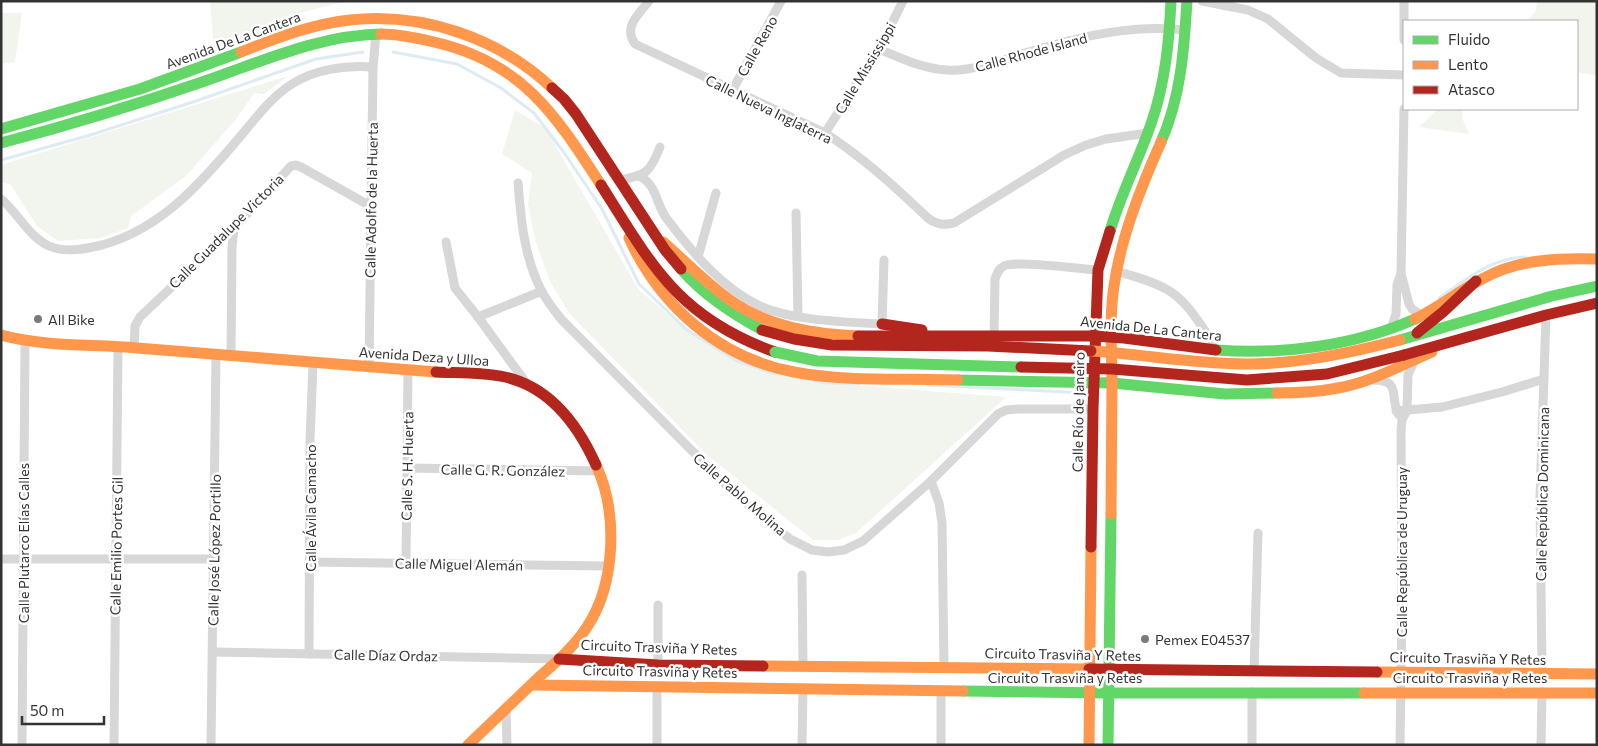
<svg xmlns="http://www.w3.org/2000/svg" width="1598" height="746" font-family="Commissioner,sans-serif">
<style>
.green{fill:#f1f5ed}
.lines{fill:none;stroke-linecap:round;stroke-linejoin:round}
.stream{stroke:#ddebf3;stroke-width:3}
.street{stroke:#d7d7d7;stroke-width:9}
.fast{stroke:#63d668;stroke-width:11}
.slow{stroke:#ff974d;stroke-width:11}
.jam{stroke:#b3261e;stroke-width:11}
.fast-bridge{stroke:#63d668;stroke-width:11}
.slow-bridge{stroke:#ff974d;stroke-width:11}
.jam-bridge{stroke:#b3261e;stroke-width:11}
.poi-dot{fill:#7a7a7a;stroke:#fff;stroke-width:2}
.labels{text-anchor:middle;dominant-baseline:central;stroke-width:5;stroke-linejoin:round;paint-order:stroke}
.street-label{font-size:14px;fill:#333;stroke:#fff}
.poi-label{font-size:14px;fill:#333;stroke:#fff;text-anchor:start}
</style>
<rect width="100%" height="100%" fill="#fff"/>
<g class="green">
<polygon points="210,1 347,1 284,17 253,35 214,49"/>
<polygon points="1537,1 1597,1 1597,76 1577,72 1577,21 1527,21 1536,11"/>
<polygon points="1,13 22,13 15,62 1,64"/>
<polygon points="288,76 264,94 254,93 237,118 186,176 131,216 128,228 100,238 58,241 37,226 11,185 1,182 1,165"/>
<polygon points="1438,109 1463,109 1462,118 1469,134 1419,127"/>
<polygon points="515,110 545,128 639,290 687,330 737,361 766,372 826,383 1006,397 856,533 838,540 813,540 706,454 569,313 551,283 536,243 528,204 532,173 502,154"/>
</g>
<g class="lines">
<g class="stream">
<polyline points="393,52 457,64 501,88 534,113 565,154 602,209 639,284 687,330 737,361 775,374"/>
<polyline points="1,160 87,136 196,101 316,59 363,52"/>
<path d="M1439,298C1466,280 1492,257 1526,257"/>
<polyline points="815,381 826,383 859,384"/>
<polyline points="928,385 1087,393"/>
</g>
<g class="street">
<path d="M649,1C638,15 623,27 635,44L825,133C865,159 894,186 929,219C938,225 944,225 954,223L1064,155L1086,145L1106,139L1148,133"/>
<polyline points="1202,1 1248,10 1268,19 1316,58 1341,73 1404,75"/>
<polyline points="1404,1 1404,40"/>
<path d="M879,49C901,58 923,69 947,70C974,72 1007,58 1032,51C1082,36 1134,24 1186,30"/>
<polyline points="732,91 781,1"/>
<polyline points="1404,109 1401,273 1409,304 1412,309 1421,315"/>
<polyline points="825,133 879,49 903,1"/>
<path d="M639,176C658,185 655,204 667,219C692,252 721,287 758,305C792,321 846,322 882,324L884,260"/>
<path d="M620,180C646,175 650,173 660,147"/>
<path d="M518,183C521,220 524,256 541,290C546,300 554,310 561,319L734,493L790,539L812,550L828,552L844,550L863,541L931,481L998,414L1006,410L1017,409H1093"/>
<path d="M1,199C18,213 29,237 49,246C65,253 85,249 102,245C161,229 201,183 239,138C255,119 271,97 292,84C315,69 346,65 373,67"/>
<polyline points="796,213 798,316"/>
<polyline points="446,242 455,288 478,317 527,384"/>
<polyline points="698,257 716,193"/>
<path d="M1117,271C1134,277 1155,281 1171,292C1189,304 1200,325 1213,342"/>
<polyline points="478,317 542,291"/>
<polyline points="1391,329 1396,314 1397,285 1401,273"/>
<path d="M994,336L995,279C997,274 998,269 1004,266C1015,260 1081,269 1098,270"/>
<polyline points="134,348 135,326 140,317 234,228 291,166 296,165 301,167 372,207"/>
<polyline points="231,356 232,247 234,228"/>
<polyline points="369,367 373,67 376,34"/>
<path d="M1370,380C1404,379 1388,397 1399,415"/>
<polyline points="1396,411 1442,407 1502,392 1544,379"/>
<polyline points="407,468 599,471"/>
<polyline points="931,481 939,503 942,523 944,667"/>
<polyline points="1,559 214,559"/>
<polyline points="310,562 609,566"/>
<polyline points="406,563 408,369"/>
<polyline points="802,575 803,666"/>
<polyline points="213,652 559,659"/>
<polyline points="309,654 310,441 313,363"/>
<polyline points="658,665 658,605"/>
<polyline points="1254,671 1258,533"/>
<polyline points="1542,673 1540,498 1546,315"/>
<polyline points="506,710 507,745"/>
<polyline points="22,745 25,342"/>
<polyline points="114,745 118,347"/>
<polyline points="211,745 216,355"/>
<polyline points="657,745 657,686"/>
<polyline points="802,745 803,688"/>
<polyline points="941,745 941,691"/>
<polyline points="1252,745 1252,692"/>
<polyline points="1400,745 1402,605 1401,431 1402,420 1407,410 1408,375 1415,359"/>
<polyline points="1541,745 1542,692"/>
</g>
<g class="fast">
<polyline points="1,129 140,89 241,52"/>
<path d="M1161,142C1181,97 1184,50 1187,1"/>
<path d="M1,143C70,125 138,104 205,81C263,61 320,35 381,34"/>
<path d="M1110,231C1121,194 1138,161 1151,124C1165,84 1169,43 1171,1"/>
<path d="M681,269C704,295 731,313 762,330"/>
<polyline points="1400,340 1552,296 1597,286"/>
<path d="M1216,350C1282,355 1354,346 1415,319"/>
<polyline points="958,380 1112,383 1225,394 1277,393"/>
<polyline points="963,691 1108,693 1364,693"/>
<polyline points="1108,745 1111,514"/>
</g>
<g class="slow">
<path d="M381,34C399,34 417,38 434,42C522,62 555,114 601,185"/>
<path d="M241,52C276,38 312,24 350,20C423,12 499,38 552,88"/>
<path d="M629,238C660,306 719,358 794,372C846,382 904,378 958,380"/>
<path d="M663,242C685,261 706,283 730,300C768,327 813,334 858,336"/>
<path d="M1415,319C1439,307 1460,290 1484,278C1519,259 1559,258 1597,259"/>
<path d="M1,335C46,347 91,344 137,348C236,356 336,364 436,372"/>
<path d="M1277,393C1298,393 1318,392 1338,388C1371,382 1402,365 1432,352"/>
<path d="M1111,514C1111,471 1112,428 1112,385C1112,352 1109,319 1114,286C1121,237 1141,187 1161,142"/>
<polyline points="763,666 1089,669"/>
<polyline points="1377,672 1597,674"/>
<polyline points="533,685 963,691"/>
<polyline points="1364,693 1597,693"/>
<path d="M468,745C491,723 514,701 537,679C554,664 575,646 587,627C616,583 618,512 596,465"/>
<polyline points="1089,745 1091,547"/>
</g>
<g class="jam">
<polyline points="552,88 564,99 576,114 665,250 681,269"/>
<path d="M601,185C652,266 679,318 775,352"/>
<polyline points="882,324 922,330"/>
<polyline points="1417,333 1443,312 1476,281"/>
<polyline points="858,336 1093,336 1124,338 1216,350"/>
<polyline points="1404,355 1546,315 1597,303"/>
<path d="M436,372C458,373 483,372 505,377C550,387 578,425 596,465"/>
<polyline points="1091,547 1093,409 1098,270 1110,231"/>
<polyline points="559,659 658,665 763,666"/>
<polyline points="1089,669 1377,672"/>
</g>
<polyline class="fast-bridge" points="775,352 817,361 1021,367"/>
<path class="slow-bridge" d="M1091,351C1142,354 1194,364 1246,364C1299,364 1350,353 1400,340"/>
<g class="jam-bridge">
<polyline points="762,330 794,339 832,345 988,346 1091,351"/>
<polyline points="1021,367 1112,369 1247,380 1327,374 1404,355"/>
</g>
</g>
<g class="poi-dot">
<circle cx="38" cy="319" r="5"/>
<circle cx="1145" cy="639" r="5"/>
</g>
<g class="labels">
<g class="street-label">
<text transform="translate(233 40) rotate(-20)">Avenida De La Cantera</text>
<text transform="translate(757 46) rotate(-61)">Calle Reno</text>
<text transform="translate(1031 52) rotate(-15)">Calle Rhode Island</text>
<text transform="translate(865 68) rotate(-59)">Calle Mississippi</text>
<text transform="translate(769 109) rotate(26)">Calle Nueva Inglaterra</text>
<text transform="translate(371 200) rotate(-89)">Calle Adolfo de la Huerta</text>
<text transform="translate(226 231) rotate(-45)">Calle Guadalupe Victoria</text>
<text transform="translate(1151 328) rotate(6)">Avenida De La Cantera</text>
<text transform="translate(424 356) rotate(4)">Avenida Deza y Ulloa</text>
<text transform="translate(1078 412) rotate(-89)">Calle Río de Janeiro</text>
<text transform="translate(407 466) rotate(-89)">Calle S. H. Huerta</text>
<text transform="translate(503 470) rotate(1)">Calle G. R. González</text>
<text transform="translate(740 494) rotate(41)">Calle Pablo Molina</text>
<text transform="translate(1542 494) rotate(-89)">Calle República Dominicana</text>
<text transform="translate(310 508) rotate(-90)">Calle Ávila Camacho</text>
<text transform="translate(23 543) rotate(-90)">Calle Plutarco Elías Calles</text>
<text transform="translate(116 546) rotate(-89)">Calle Emilio Portes Gil</text>
<text transform="translate(214 550) rotate(-89)">Calle José López Portillo</text>
<text transform="translate(1401 552) rotate(-90)">Calle República de Uruguay</text>
<text transform="translate(459 564) rotate(1)">Calle Miguel Alemán</text>
<text transform="translate(659 647) rotate(2)">Circuito Trasviña Y Retes</text>
<text transform="translate(1063 654) rotate(1)">Circuito Trasviña Y Retes</text>
<text transform="translate(386 655) rotate(1)">Calle Díaz Ordaz</text>
<text transform="translate(1468 658) rotate(1)">Circuito Trasviña Y Retes</text>
<text transform="translate(660 671) rotate(1)">Circuito Trasviña y Retes</text>
<text x="1065" y="677">Circuito Trasviña y Retes</text>
<text x="1470" y="677">Circuito Trasviña y Retes</text>
</g>
<g class="poi-label">
<text x="48" y="319">All Bike</text>
<text x="1155" y="639">Pemex E04537</text>
</g>
</g>
<rect width="1598" height="746" fill="none" stroke="#333333" stroke-width="5"/>
<rect x="1403" y="20" width="175" height="90" fill="#ffffff" stroke="#adadad"/>
<rect x="1413" y="36" width="25" height="8" fill="#63d668" stroke="#adadad"/>
<text x="1448" y="45" font-size="15" fill="#333333">Fluido</text>
<rect x="1413" y="61" width="25" height="8" fill="#ff974d" stroke="#adadad"/>
<text x="1448" y="70" font-size="15" fill="#333333">Lento</text>
<rect x="1413" y="86" width="25" height="8" fill="#b3261e" stroke="#adadad"/>
<text x="1448" y="95" font-size="15" fill="#333333">Atasco</text>
<path d="M22 716v8h82v-8" fill="none" stroke="#333333" stroke-width="2.5"/>
<text x="30" y="716" font-size="15" fill="#333333" stroke="#ffffff" stroke-width="4" paint-order="stroke">50 m</text>
</svg>
